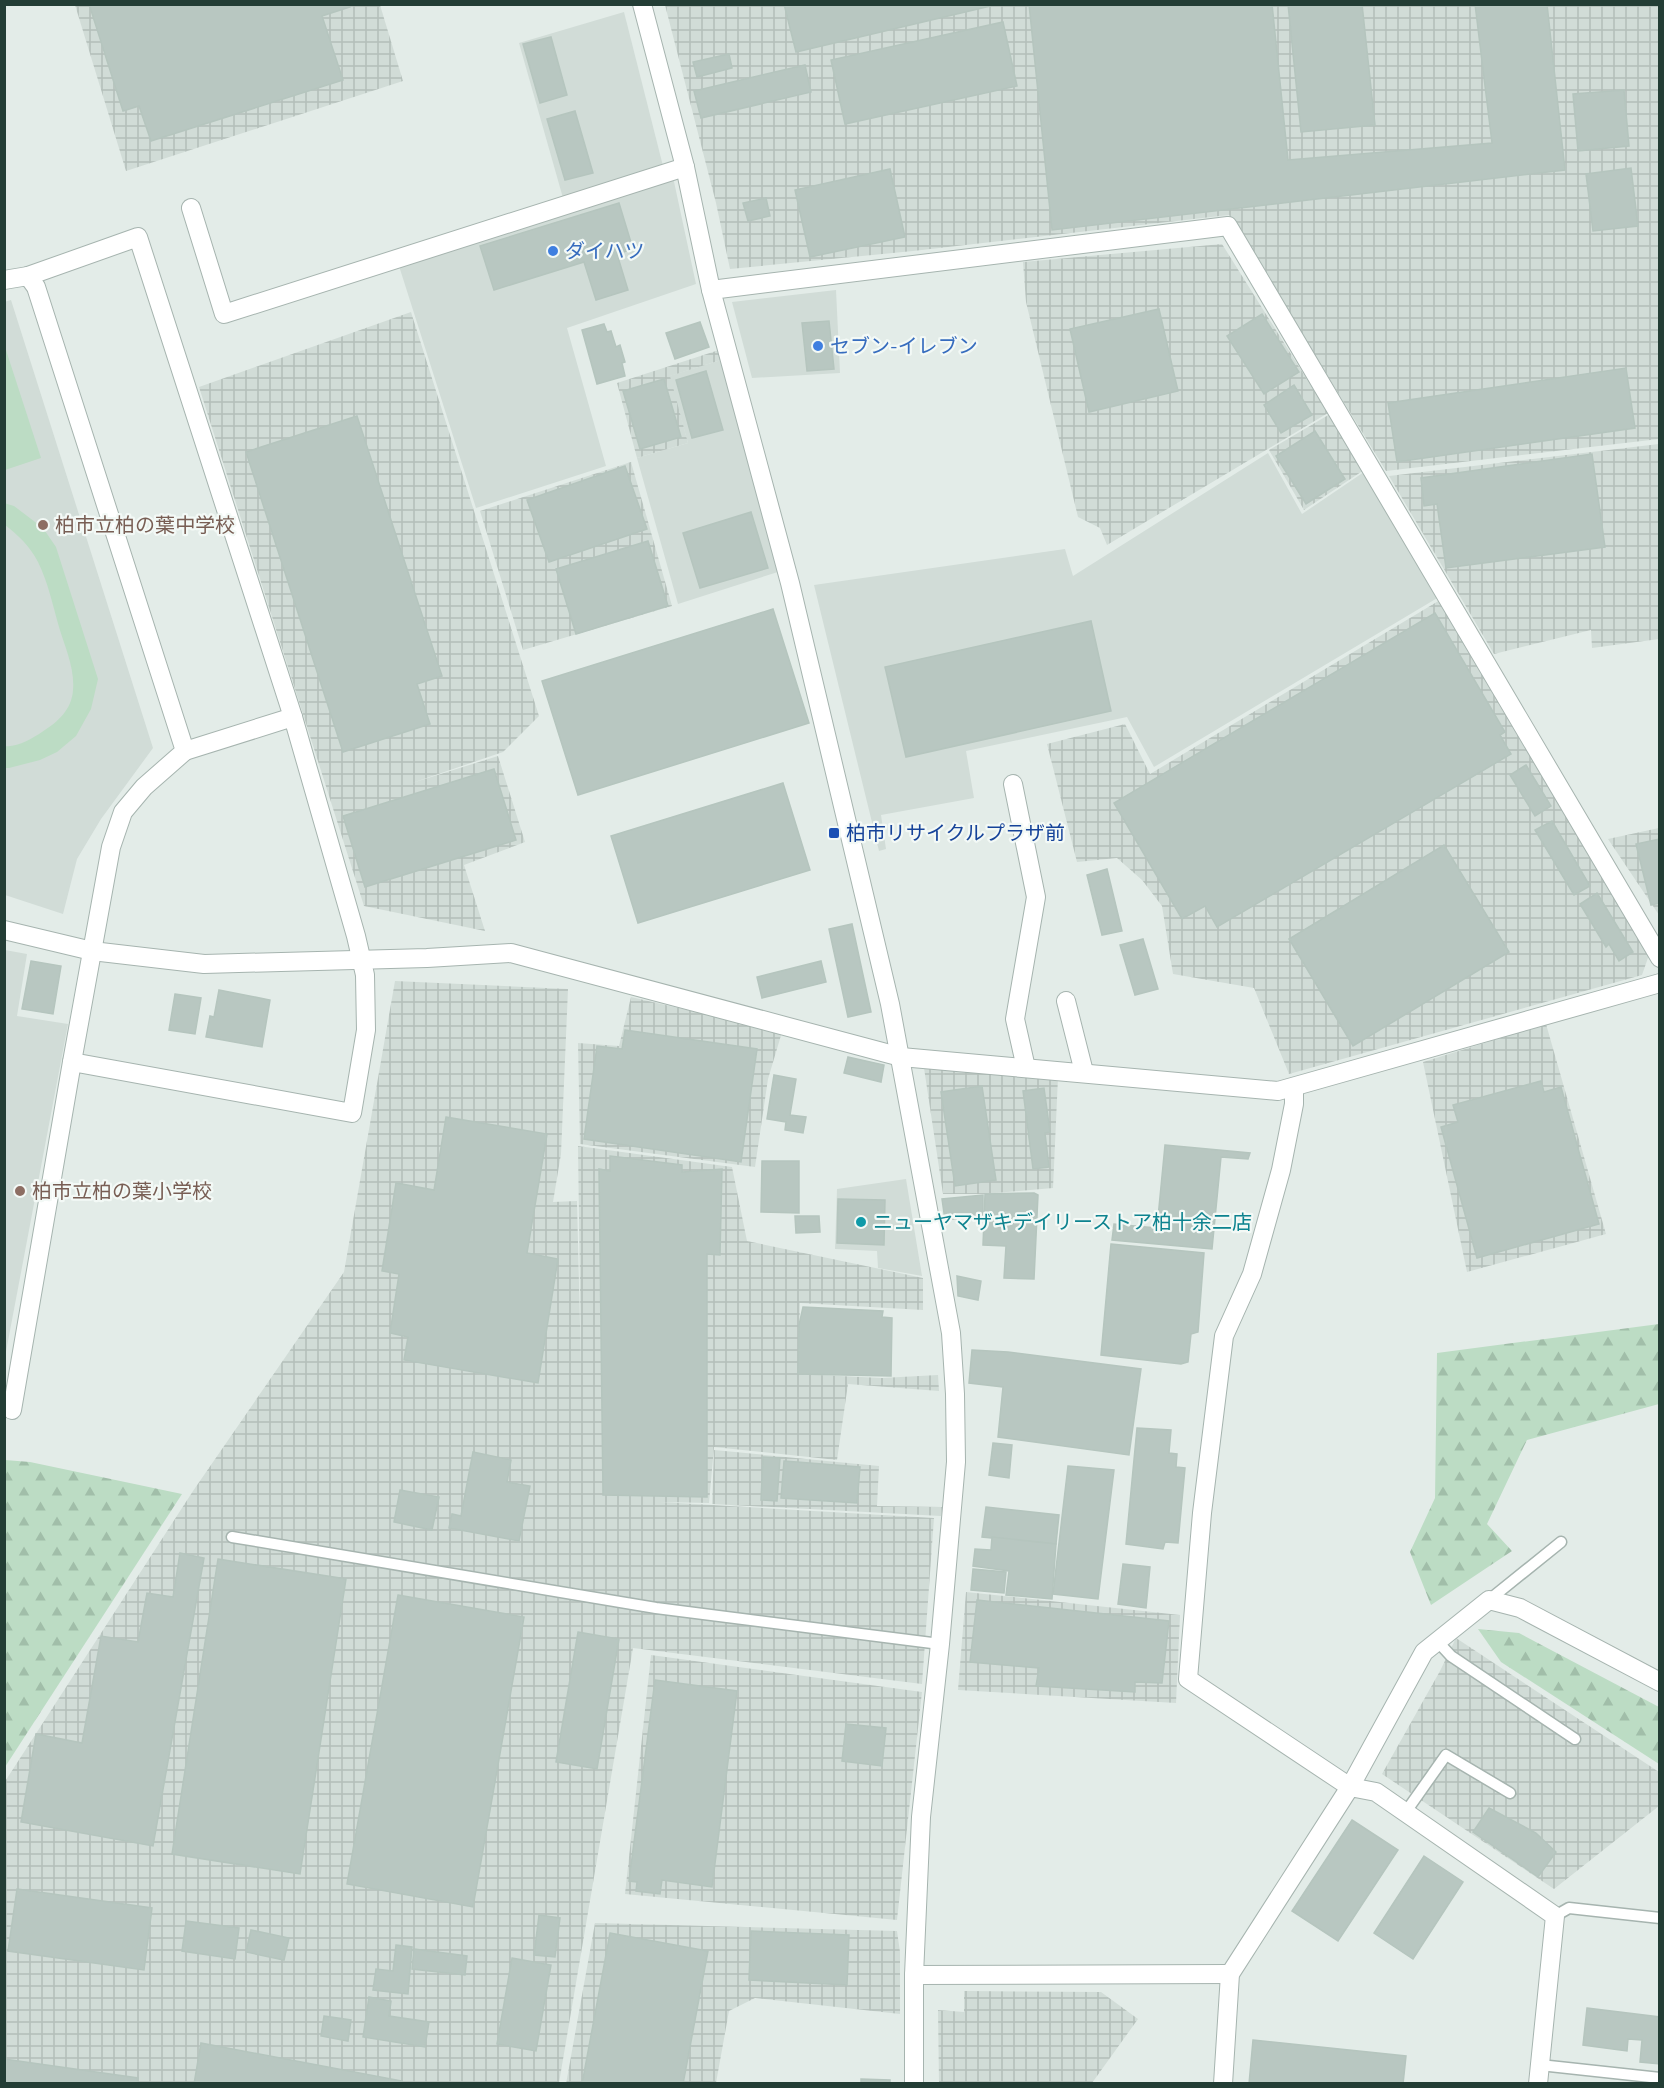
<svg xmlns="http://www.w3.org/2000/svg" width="1664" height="2088" font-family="Montserrat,'Noto Sans JP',sans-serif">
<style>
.built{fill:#d1dcd7}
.industrial{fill:url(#industrial-grid)}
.grass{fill:#bcdcc4}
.forest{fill:url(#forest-firs)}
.building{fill:#b8c7c1;stroke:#b5c5be;stroke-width:1.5}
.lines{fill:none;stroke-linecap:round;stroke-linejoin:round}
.service-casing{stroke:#a6b4af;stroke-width:13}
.minor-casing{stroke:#a6b4af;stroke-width:20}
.tertiary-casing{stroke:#a6b4af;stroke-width:20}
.service{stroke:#fff;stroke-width:10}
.minor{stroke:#fff;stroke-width:18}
.tertiary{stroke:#fff;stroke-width:18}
.shop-dot{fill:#3f7fe0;stroke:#f3f9f6;stroke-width:2}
.education-dot{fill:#8d6e63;stroke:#f3f9f6;stroke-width:2}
.transit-dot{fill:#1a4fb4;stroke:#f3f9f6;stroke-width:2}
.culture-dot{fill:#0f9aa8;stroke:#f3f9f6;stroke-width:2}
.labels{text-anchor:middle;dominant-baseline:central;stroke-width:4.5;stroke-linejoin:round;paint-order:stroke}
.shop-label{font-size:20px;fill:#366cbe;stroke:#f3f9f6;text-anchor:start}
.education-label{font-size:20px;fill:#785e54;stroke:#f3f9f6;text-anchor:start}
.transit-label{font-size:20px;fill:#164399;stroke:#f3f9f6;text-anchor:start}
.culture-label{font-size:20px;fill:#0d838f;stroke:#f3f9f6;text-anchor:start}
</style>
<defs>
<pattern id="industrial-grid" width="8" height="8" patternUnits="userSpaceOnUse" patternTransform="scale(1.5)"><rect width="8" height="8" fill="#d1dcd7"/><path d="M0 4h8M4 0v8" fill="none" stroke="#b3beb9"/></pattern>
<pattern id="forest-firs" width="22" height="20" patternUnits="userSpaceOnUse" patternTransform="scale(1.5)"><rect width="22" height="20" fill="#bcdcc4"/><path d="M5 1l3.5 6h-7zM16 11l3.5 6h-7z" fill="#a1bea9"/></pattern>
</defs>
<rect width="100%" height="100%" fill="#e3ece8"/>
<g class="built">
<polygon points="624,12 663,166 563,198 519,43"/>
<polygon points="673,177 696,284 567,328 606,466 476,508 399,266"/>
<polygon points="836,290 840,373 752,378 732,302"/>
<polygon points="11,300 153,748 101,819 77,859 63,914 5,895 4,302"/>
<polygon points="721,360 781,571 678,604 637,458 688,443 669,376"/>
<polygon points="1268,453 1302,514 1364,472 1439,597 1154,767 1127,717 966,751 974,798 881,815 886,849 879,851 814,585 1065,549 1073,576"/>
<polygon points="5,950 27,954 17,1016 68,1024 5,1357"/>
<polygon points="906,1179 922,1276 878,1268 877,1251 835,1249 837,1189"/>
</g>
<g class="industrial">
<polygon points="75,5 380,5 403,81 126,171"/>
<polygon points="665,5 1659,5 1659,439 1386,471 1229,215 913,251 730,269 716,203"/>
<polygon points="1222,244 1328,413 1107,545 1100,528 1078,517 1026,302 1023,262"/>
<polygon points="411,312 539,716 503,752 412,783 498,756 525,842 464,865 485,931 364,906 199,387"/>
<polygon points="719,350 721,360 670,376 688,443 637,458 617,383"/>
<polygon points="1330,414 1364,470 1304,510 1269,450"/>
<polygon points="1659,444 1659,639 1592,648 1591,630 1494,654 1389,476"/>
<polygon points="631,462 672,606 523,650 480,511"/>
<polygon points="1440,600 1650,952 1642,975 1289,1074 1254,988 1173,974 1162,906 1142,880 1117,858 1077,862 1047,744 1125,724 1150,774"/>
<polygon points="1659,828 1659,915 1608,839"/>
<polygon points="395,981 568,989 561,1154 553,1202 577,1201 581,1365 578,1146 732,1167 747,1241 923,1278 923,1310 800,1303 798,1374 882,1378 938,1375 939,1391 848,1384 837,1460 714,1447 709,1503 660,1502 934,1518 922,1684 633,1648 559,2083 5,2083 4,1783 193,1491 344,1272"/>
<polygon points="631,997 782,1032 768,1079 755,1167 580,1144 578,1043 619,1046"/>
<polygon points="1546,1024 1606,1234 1467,1272 1423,1062"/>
<polygon points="924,1068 1058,1077 1053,1188 985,1194 943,1194"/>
<polygon points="714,1450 879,1466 877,1506 942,1507 941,1516 712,1504"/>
<polygon points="966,1592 1180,1615 1176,1703 958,1690"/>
<polygon points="1456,1638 1659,1772 1659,1806 1554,1889 1382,1774 1440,1671"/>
<polygon points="651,1655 922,1692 897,1920 625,1894"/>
<polygon points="595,1923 897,1931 900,1952 900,2014 755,1998 729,2011 716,2083 566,2084"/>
<polygon points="964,1991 1101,1992 1138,2019 1092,2083 939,2083 938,2010 964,2012"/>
</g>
<g class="grass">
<polygon points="5,347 41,458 5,470 4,470"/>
<path d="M4,503L14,506L43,528L56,547L98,679L91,709L76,736L57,752L40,760L9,768H5V746C16,748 33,738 42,732C58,722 72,709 73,690C75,669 65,647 59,627C53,606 48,582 38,562C30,546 18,535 5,525Z"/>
</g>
<g class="forest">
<polygon points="1659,1324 1659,1404 1527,1440 1487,1524 1512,1551 1431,1605 1410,1552 1435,1498 1437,1353"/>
<polygon points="5,1460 30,1462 182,1494 5,1767"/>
<polygon points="1478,1629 1519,1633 1659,1707 1659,1764 1501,1662"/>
</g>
<g class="building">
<polygon points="89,4 350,4 350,7 322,16 343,80 151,141 139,106 123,111"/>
<polygon points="784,4 999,4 796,52"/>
<polygon points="1029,4 1272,4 1288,160 1492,143 1475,4 1547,4 1565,170 1052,230"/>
<polygon points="1288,4 1362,4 1375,125 1301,132"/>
<polygon points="1003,22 1017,86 845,124 831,60"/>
<polygon points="551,37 567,95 540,103 523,44"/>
<polygon points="729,54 732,68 697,77 693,62"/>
<polygon points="805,65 811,92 701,118 694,91"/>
<polygon points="1624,90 1629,146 1578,151 1573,94"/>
<polygon points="575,111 593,173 565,180 547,119"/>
<polygon points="1631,168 1638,226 1593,231 1586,174"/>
<polygon points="890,169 905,237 810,257 795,190"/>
<polygon points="766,198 770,216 748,221 743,203"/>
<polygon points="619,203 633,249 617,254 628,290 596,300 584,262 494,290 480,246"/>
<polygon points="1159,309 1178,391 1089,412 1070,329"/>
<polygon points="1262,314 1299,372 1264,394 1227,336"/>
<polygon points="829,321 834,369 807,371 802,323"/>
<polygon points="700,322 709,347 675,359 666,333"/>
<polygon points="604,324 607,332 611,331 616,347 620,345 625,362 622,363 625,376 597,384 582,330"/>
<polygon points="1626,368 1635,428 1397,462 1388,403"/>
<polygon points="706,371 723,430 692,438 676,380"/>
<polygon points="664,379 681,437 640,449 623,391"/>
<polygon points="1294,385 1312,415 1281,433 1264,405"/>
<polygon points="357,416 442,676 417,684 430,724 343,752 246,452"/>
<polygon points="1315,431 1345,479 1306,504 1276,456"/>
<polygon points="1592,454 1605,547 1446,568 1437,504 1424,506 1421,478"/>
<polygon points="625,466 647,529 549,562 527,500"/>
<polygon points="751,512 768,568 700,588 683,533"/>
<polygon points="648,541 668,606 576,634 556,569"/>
<polygon points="773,609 809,723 578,795 542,681"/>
<polygon points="1435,613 1505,732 1500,735 1511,754 1217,927 1205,906 1182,919 1114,803"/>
<polygon points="1091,621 1111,711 906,757 885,667"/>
<polygon points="1526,765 1551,806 1535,816 1510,775"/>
<polygon points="494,769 516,840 365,887 343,816"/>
<polygon points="783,783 810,870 638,923 611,836"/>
<polygon points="1552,821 1590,886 1574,895 1535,830"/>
<polygon points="1660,839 1660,903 1651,905 1636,844"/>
<polygon points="1444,845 1509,952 1353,1046 1289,939"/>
<polygon points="1107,869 1122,931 1102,935 1087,875"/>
<polygon points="1597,893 1633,952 1619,961 1609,944 1606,947 1580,904"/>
<polygon points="852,924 871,1012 848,1017 829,929"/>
<polygon points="1143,939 1158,989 1135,995 1120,945"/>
<polygon points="31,961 61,966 53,1014 22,1009"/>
<polygon points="821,961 826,982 762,998 757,977"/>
<polygon points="219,990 270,1000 262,1047 206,1037 210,1016 214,1017"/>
<polygon points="175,994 201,998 195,1034 169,1030"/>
<polygon points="625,1030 757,1049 741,1162 584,1139 597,1046 622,1049"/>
<polygon points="848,1057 884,1065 881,1082 844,1073"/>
<polygon points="774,1075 796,1079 790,1115 806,1117 803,1133 785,1130 786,1122 767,1119"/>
<polygon points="1541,1081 1544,1092 1561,1087 1599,1224 1477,1258 1441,1127 1458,1122 1453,1105"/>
<polygon points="982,1086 996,1180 955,1186 941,1092"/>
<polygon points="1044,1088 1050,1132 1045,1133 1049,1167 1033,1169 1023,1091"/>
<polygon points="446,1117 547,1134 527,1253 558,1259 538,1383 404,1360 408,1337 390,1333 399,1274 382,1271 396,1183 434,1190"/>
<polygon points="1165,1145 1250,1153 1248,1159 1221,1157 1212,1249 1112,1240 1114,1224 1157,1228"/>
<polygon points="610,1156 682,1165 682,1172 722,1169 720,1255 707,1254 707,1497 603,1495 599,1169 610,1171"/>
<polygon points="762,1161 799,1161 799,1213 761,1212"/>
<polygon points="1034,1193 1038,1195 1034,1279 1004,1278 1006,1246 983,1245 985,1194"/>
<polygon points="983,1195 983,1216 945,1220 942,1199"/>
<polygon points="838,1199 885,1200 884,1245 837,1243"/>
<polygon points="795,1216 819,1216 820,1232 796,1233"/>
<polygon points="1111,1244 1204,1253 1198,1332 1191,1334 1188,1362 1181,1364 1101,1355"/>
<polygon points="957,1276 981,1281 978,1300 958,1296"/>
<polygon points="803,1307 883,1311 882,1317 892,1318 891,1376 798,1374 799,1325"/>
<polygon points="972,1350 1008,1352 1141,1369 1129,1455 998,1437 1003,1387 969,1383"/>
<polygon points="1137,1428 1171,1430 1169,1453 1177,1454 1176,1467 1185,1468 1178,1543 1165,1542 1163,1549 1126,1544"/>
<polygon points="993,1443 1012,1445 1009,1478 989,1475"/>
<polygon points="473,1452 511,1460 507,1482 530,1486 519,1541 449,1528 452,1514 461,1516"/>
<polygon points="763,1457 780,1458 777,1501 761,1500"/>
<polygon points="784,1461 860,1467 857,1503 781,1498"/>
<polygon points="1068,1466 1114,1470 1098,1599 1053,1594"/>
<polygon points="400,1490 439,1497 432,1530 394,1522"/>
<polygon points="986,1507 1059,1515 1056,1544 982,1537"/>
<polygon points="992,1537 1056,1544 1052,1599 1006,1595 1009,1571 973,1566 975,1549 991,1550"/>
<polygon points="180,1553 204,1558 153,1846 21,1822 36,1734 82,1743 101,1636 138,1642 147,1593 173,1597"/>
<polygon points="218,1559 346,1579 300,1874 172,1854"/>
<polygon points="1123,1564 1150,1567 1146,1608 1118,1604"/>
<polygon points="973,1569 1006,1572 1004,1593 971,1590"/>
<polygon points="398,1595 524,1617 473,1907 347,1884"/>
<polygon points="977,1600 1169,1621 1162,1683 1135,1682 1135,1692 1036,1686 1039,1668 970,1662"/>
<polygon points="578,1632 619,1639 597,1769 556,1762"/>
<polygon points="655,1680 737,1691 712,1887 662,1880 660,1894 636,1891 637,1882 629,1881"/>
<polygon points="846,1724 886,1728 882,1766 842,1761"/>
<polygon points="1489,1808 1536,1833 1556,1852 1538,1877 1473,1832"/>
<polygon points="1352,1820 1398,1850 1338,1941 1292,1911"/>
<polygon points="1424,1856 1463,1882 1413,1959 1374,1933"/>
<polygon points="17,1889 152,1908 144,1970 8,1951"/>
<polygon points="539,1915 560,1918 555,1957 534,1955"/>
<polygon points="186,1921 239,1928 235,1959 182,1951"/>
<polygon points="251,1930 289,1938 284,1960 246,1952"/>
<polygon points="751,1931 849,1935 847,1985 749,1980"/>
<polygon points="610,1933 708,1951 683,2084 582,2084"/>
<polygon points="396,1945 412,1947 408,1994 373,1990 376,1969 393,1971"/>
<polygon points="414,1949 467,1956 465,1975 412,1969"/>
<polygon points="512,1958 551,1965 536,2051 497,2044"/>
<polygon points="369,1997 391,2001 389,2016 429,2022 425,2047 363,2037"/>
<polygon points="1587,2008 1660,2017 1660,2064 1640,2062 1642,2040 1628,2039 1627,2051 1583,2045"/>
<polygon points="324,2016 351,2020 348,2041 321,2036"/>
<polygon points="1253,2040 1406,2056 1403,2084 1249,2084"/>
<polygon points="201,2043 402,2081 401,2084 194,2084"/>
<polygon points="4,2059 138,2078 137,2084 4,2084"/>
<polygon points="861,2079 890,2080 890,2084 861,2084"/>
</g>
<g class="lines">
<defs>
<g id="service">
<polyline points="232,1537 656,1608 940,1644"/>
<polyline points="1489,1600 1561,1542"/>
<polyline points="1438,1642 1451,1656 1575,1739"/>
<polyline points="1405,1813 1446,1755 1510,1793"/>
<polyline points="1555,1916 1569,1908 1660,1918"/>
<polyline points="1540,2065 1660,2078"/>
</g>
<g id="minor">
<polyline points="191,208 224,314 685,167"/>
<polyline points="4,280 28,276 36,287 185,751 144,787 123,812 111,847 72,1062"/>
<polyline points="711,290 1228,226 1660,958"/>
<polyline points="185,751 293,717"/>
<polyline points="1013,784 1036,897 1015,1019 1026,1068"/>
<polyline points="1066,1001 1084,1072"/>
<polyline points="1294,1087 1294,1104 1281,1170 1252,1274 1224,1336 1202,1513 1188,1679 1350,1787 1424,1652 1489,1600 1520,1608 1660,1682"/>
<polyline points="12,1410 72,1062 352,1113 366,1030 365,975 356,936 293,717 138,237 28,276"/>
</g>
<g id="tertiary">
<polyline points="642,4 685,167 711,290 790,583 890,1004 951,1333 955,1394 956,1462 940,1644 921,1817 914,1975 914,2084"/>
<polyline points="4,930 92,951 204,964 427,958 511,953 901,1057 1278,1091 1660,983"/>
<polyline points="914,1975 1230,1974"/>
<polyline points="1223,2084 1230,1974 1350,1787 1376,1792 1555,1916 1538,2084"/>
</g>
</defs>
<use href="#service" class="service-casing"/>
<use href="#minor" class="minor-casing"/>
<use href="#tertiary" class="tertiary-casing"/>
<use href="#service" class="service"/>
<use href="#minor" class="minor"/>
<use href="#tertiary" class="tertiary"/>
</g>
<g class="shop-dot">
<circle cx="553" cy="251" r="6"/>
<circle cx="818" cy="346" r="6"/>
</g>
<g class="education-dot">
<circle cx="43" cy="525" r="6"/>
<circle cx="20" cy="1191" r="6"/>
</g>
<rect class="transit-dot" x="828" y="827" width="12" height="12" rx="3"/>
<circle class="culture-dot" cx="861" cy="1222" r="6"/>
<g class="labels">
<g class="shop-label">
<text x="565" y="251">ダイハツ</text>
<text x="830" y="346">セブン-イレブン</text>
</g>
<g class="education-label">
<text x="55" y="525">柏市立柏の葉中学校</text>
<text x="32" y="1191">柏市立柏の葉小学校</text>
</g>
<g class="transit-label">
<text x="846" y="833">柏市リサイクルプラザ前</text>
</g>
<g class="culture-label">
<text x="873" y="1222">ニューヤマザキデイリーストア柏十余二店</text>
</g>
</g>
<rect width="1664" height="2088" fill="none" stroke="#233d35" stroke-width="12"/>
</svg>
